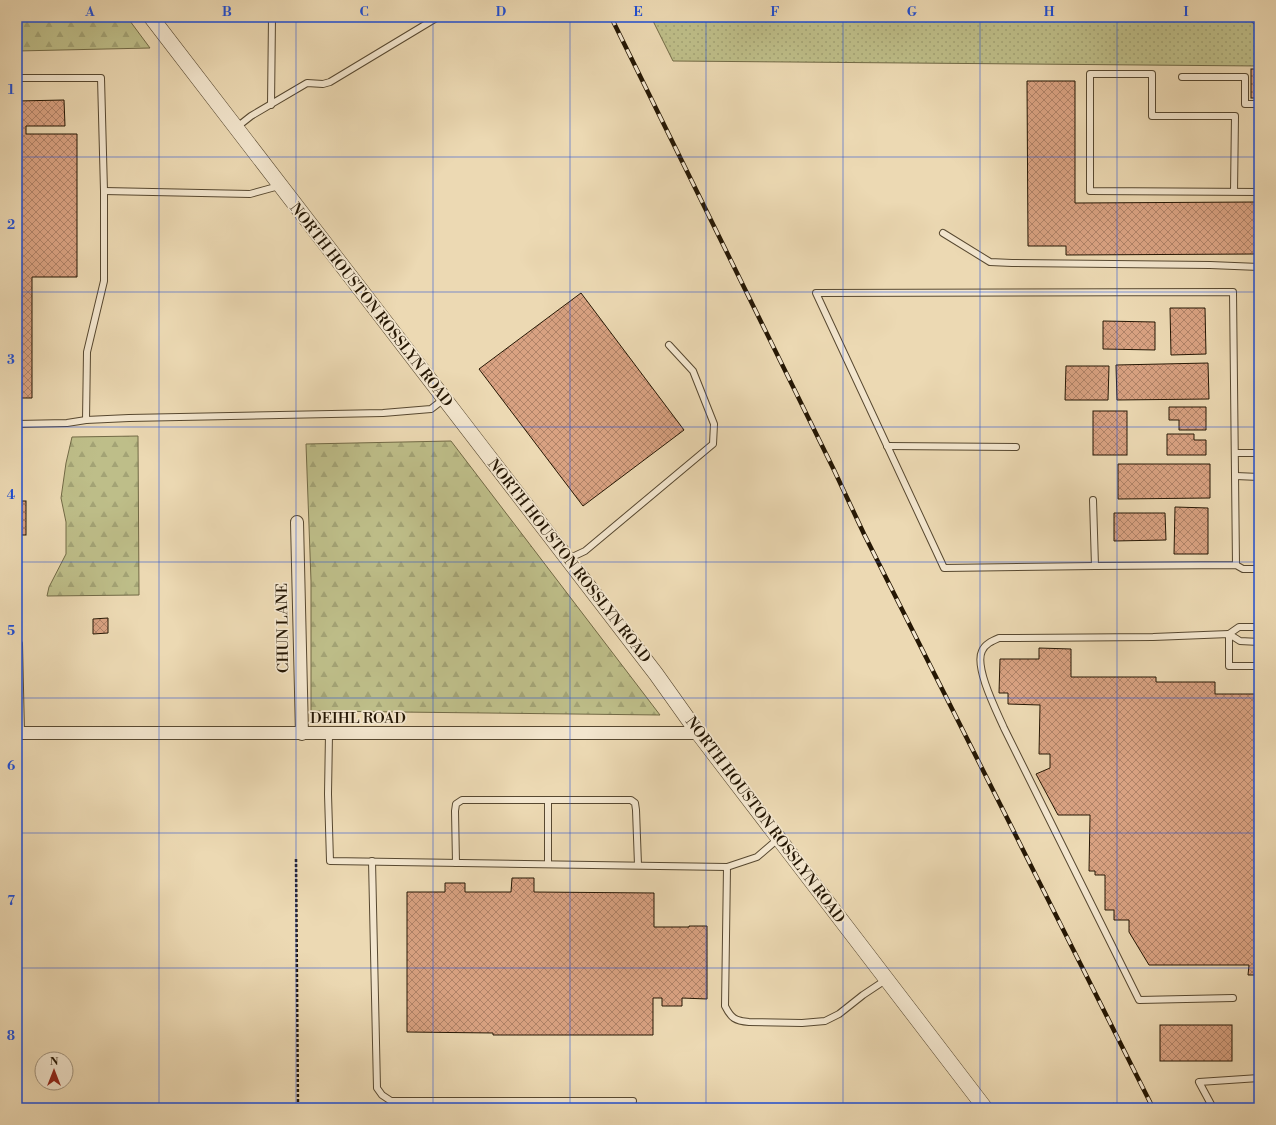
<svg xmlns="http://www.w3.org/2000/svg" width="1276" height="1125" font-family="'Libre Bodoni',serif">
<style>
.forest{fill:url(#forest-firs);stroke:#726a46}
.park{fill:url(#park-dots);stroke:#726a46}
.building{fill:url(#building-cross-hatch);stroke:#251704}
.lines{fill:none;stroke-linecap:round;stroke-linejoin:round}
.service-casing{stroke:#574830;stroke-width:8}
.minor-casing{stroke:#574830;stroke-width:14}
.tertiary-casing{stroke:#574830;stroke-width:16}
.path{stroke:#251704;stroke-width:2.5;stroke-dasharray:3 2;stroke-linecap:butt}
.service{stroke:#f3e6ce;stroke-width:6}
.minor{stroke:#f3e6ce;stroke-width:12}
.tertiary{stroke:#f3e6ce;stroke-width:15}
.rail-casing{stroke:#251704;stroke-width:4.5}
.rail{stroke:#f3e6ce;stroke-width:3;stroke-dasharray:9;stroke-linecap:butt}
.grid{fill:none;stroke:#1d4ed8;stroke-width:1;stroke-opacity:0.55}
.labels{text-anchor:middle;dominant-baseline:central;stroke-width:3.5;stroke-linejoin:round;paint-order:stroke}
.street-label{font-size:15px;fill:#251704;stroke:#f3e6ce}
.neatline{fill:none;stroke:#1d4ed8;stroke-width:1.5}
.grid-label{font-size:13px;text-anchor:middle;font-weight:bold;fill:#1d4ed8}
</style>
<defs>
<pattern id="forest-firs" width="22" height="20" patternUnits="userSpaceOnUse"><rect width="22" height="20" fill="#bebe89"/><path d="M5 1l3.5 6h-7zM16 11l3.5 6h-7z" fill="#a3a375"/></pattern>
<pattern id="park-dots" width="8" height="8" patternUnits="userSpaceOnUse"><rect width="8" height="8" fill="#bebe89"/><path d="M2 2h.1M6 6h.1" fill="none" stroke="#a3a375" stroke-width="1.8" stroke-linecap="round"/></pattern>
<pattern id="building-cross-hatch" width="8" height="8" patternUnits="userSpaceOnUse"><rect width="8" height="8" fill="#d9a282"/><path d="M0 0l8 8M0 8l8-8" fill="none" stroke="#b08368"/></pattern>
</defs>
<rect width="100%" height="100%" fill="#ecd9b3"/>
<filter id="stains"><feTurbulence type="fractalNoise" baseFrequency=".005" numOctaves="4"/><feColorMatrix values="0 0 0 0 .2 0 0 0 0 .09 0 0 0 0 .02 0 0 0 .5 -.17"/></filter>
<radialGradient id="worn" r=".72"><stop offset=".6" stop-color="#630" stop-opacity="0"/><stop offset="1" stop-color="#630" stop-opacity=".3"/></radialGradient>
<g class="forest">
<polygon points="17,17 127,17 150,48 17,51"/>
<polygon points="138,436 139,595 47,596 49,587 66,554 66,522 61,498 66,463 72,437"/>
<polygon points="451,441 660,715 311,711 311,581 306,444"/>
</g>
<polygon class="park" points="651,17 1259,17 1259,66 673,61"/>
<g class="building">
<rect x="1251" y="69" width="8" height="29"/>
<polygon points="1027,81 1075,81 1075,203 1255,202 1255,254 1066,255 1066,246 1028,246"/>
<polygon points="64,100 65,126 26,126 26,134 77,134 77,277 32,277 32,398 17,398 17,101"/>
<polygon points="581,293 684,430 583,506 479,369"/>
<polygon points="1170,308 1205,308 1206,354 1171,355"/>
<polygon points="1103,321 1155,322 1155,350 1103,349"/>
<polygon points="1208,363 1209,399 1117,400 1116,365"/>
<polygon points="1066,366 1109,366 1108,400 1065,400"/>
<polygon points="1259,390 1259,443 1258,443 1258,391"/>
<polygon points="1169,407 1206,407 1206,430 1179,430 1179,420 1169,420"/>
<rect x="1093" y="411" width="34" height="44"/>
<polygon points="1167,434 1194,434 1194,440 1206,440 1206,455 1167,455"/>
<polygon points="1118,464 1210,464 1210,498 1118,499"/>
<rect x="17" y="501" width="9" height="34"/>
<polygon points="1175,507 1208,508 1208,554 1174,554"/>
<polygon points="1114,513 1165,513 1166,540 1114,541"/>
<polygon points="108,618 108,633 93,634 93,619"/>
<polygon points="1039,648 1071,649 1071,677 1156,677 1156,682 1215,682 1215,694 1259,694 1259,966 1257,966 1257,975 1248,975 1249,965 1149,965 1129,932 1129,920 1114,920 1114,910 1105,910 1105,875 1095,875 1095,871 1089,871 1090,815 1058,815 1036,774 1050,768 1050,754 1039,754 1040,705 1008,704 1008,693 999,693 1000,659 1039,659"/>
<polygon points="512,878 534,878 534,892 654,893 654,927 689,927 689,926 707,926 707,999 682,998 682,1006 662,1006 662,998 653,998 653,1035 493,1035 493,1033 407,1032 407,892 445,892 445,883 465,883 465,892 511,892"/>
<rect x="1160" y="1025" width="72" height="36"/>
<polygon points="1114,1103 1116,1108 1107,1108"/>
</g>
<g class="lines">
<defs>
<g id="service">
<polyline points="1251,17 1259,23"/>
<polyline points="1182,77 1245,77 1245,104 1259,104"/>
<polyline points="17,78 101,78 104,191 104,281 87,352 86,420"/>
<polyline points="271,105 272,17"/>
<polyline points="237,127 251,116 307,83 323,84 330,82 438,17"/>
<polyline points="104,191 250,194 279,186"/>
<polyline points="1234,192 1235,116 1152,116 1152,74 1090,74 1090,191 1259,192"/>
<polyline points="943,233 990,262 1012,263 1210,265 1259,267"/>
<polyline points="17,424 67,423 86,420 129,418 383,413 431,409 444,399"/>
<polyline points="887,446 1016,447"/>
<polyline points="1235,453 1259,453"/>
<polyline points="1236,476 1259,477"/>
<polyline points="1093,500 1095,566"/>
<polyline points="568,559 585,551 713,444 714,424 693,371 669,345"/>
<polyline points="1236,565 1233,292 816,293 944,568 1095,566 1236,565 1243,569 1259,569"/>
<polyline points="1259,627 1239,627 1229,634 1240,641 1259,642"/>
<polyline points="19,644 21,733"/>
<polyline points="329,734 328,794 330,861 727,867"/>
<polyline points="548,800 548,864"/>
<path d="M778,839L757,857L727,867L725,1006C731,1018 735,1021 749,1022L802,1023L825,1021L839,1014L863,995L887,979"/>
<polyline points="372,861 377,1088 382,1095 391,1101 633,1101"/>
<polyline points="456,863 455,811 456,804 462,800 631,800 635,803 636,810 638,865"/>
<path d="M1233,998L1139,1000L1004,728C997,712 974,667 982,651C985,644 992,641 999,638L1153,637L1229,634V666H1259"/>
<polyline points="1213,1108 1199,1082 1259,1078"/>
</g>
<g id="minor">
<polyline points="297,522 302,734"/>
<polyline points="17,733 698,733"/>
</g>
<polyline id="tertiary" points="151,17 656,674 698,733 985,1108"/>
</defs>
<use href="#service" class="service-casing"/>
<use href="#minor" class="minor-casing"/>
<use href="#tertiary" class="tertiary-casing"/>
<polyline class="path" points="296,859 298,1108"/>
<use href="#service" class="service"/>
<use href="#minor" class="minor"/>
<use href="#tertiary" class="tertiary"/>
<defs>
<polyline id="rail" points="611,17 834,470 864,534 1153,1108"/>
</defs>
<use href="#rail" class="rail-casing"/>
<use href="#rail" class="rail"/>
</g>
<path class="grid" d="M159,17V1108M296,17V1108M433,17V1108M570,17V1108M706,17V1108M843,17V1108M980,17V1108M1117,17V1108M17,157H1259M17,292H1259M17,427H1259M17,562H1259M17,698H1259M17,833H1259M17,968H1259"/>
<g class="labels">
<g class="street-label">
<text transform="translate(371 305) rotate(52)">NORTH HOUSTON ROSSLYN ROAD</text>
<text transform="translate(569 561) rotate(52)">NORTH HOUSTON ROSSLYN ROAD</text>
<text transform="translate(283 628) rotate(-91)">CHUN LANE</text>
<text x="358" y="718">DEIHL ROAD</text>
<text transform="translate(765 820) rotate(53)">NORTH HOUSTON ROSSLYN ROAD</text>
</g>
</g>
<rect width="1276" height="1125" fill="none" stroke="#ecd9b3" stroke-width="44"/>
<g transform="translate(54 1071)"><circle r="19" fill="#f3e6ce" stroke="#a1937d"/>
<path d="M0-3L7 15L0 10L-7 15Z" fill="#8f2418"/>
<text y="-6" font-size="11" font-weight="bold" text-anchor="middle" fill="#251704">N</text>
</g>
<rect x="22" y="22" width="1232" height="1081" class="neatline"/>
<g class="grid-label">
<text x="90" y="16">A</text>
<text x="227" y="16">B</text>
<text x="364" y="16">C</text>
<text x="501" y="16">D</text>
<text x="638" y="16">E</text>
<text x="775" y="16">F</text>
<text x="912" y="16">G</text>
<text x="1049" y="16">H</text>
<text x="1186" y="16">I</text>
<text x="11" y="94">1</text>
<text x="11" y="229">2</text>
<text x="11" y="364">3</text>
<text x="11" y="499">4</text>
<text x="11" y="635">5</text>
<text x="11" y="770">6</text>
<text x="11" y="905">7</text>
<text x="11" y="1040">8</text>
</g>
<rect width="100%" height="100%" filter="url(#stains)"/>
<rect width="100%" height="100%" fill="url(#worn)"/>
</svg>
